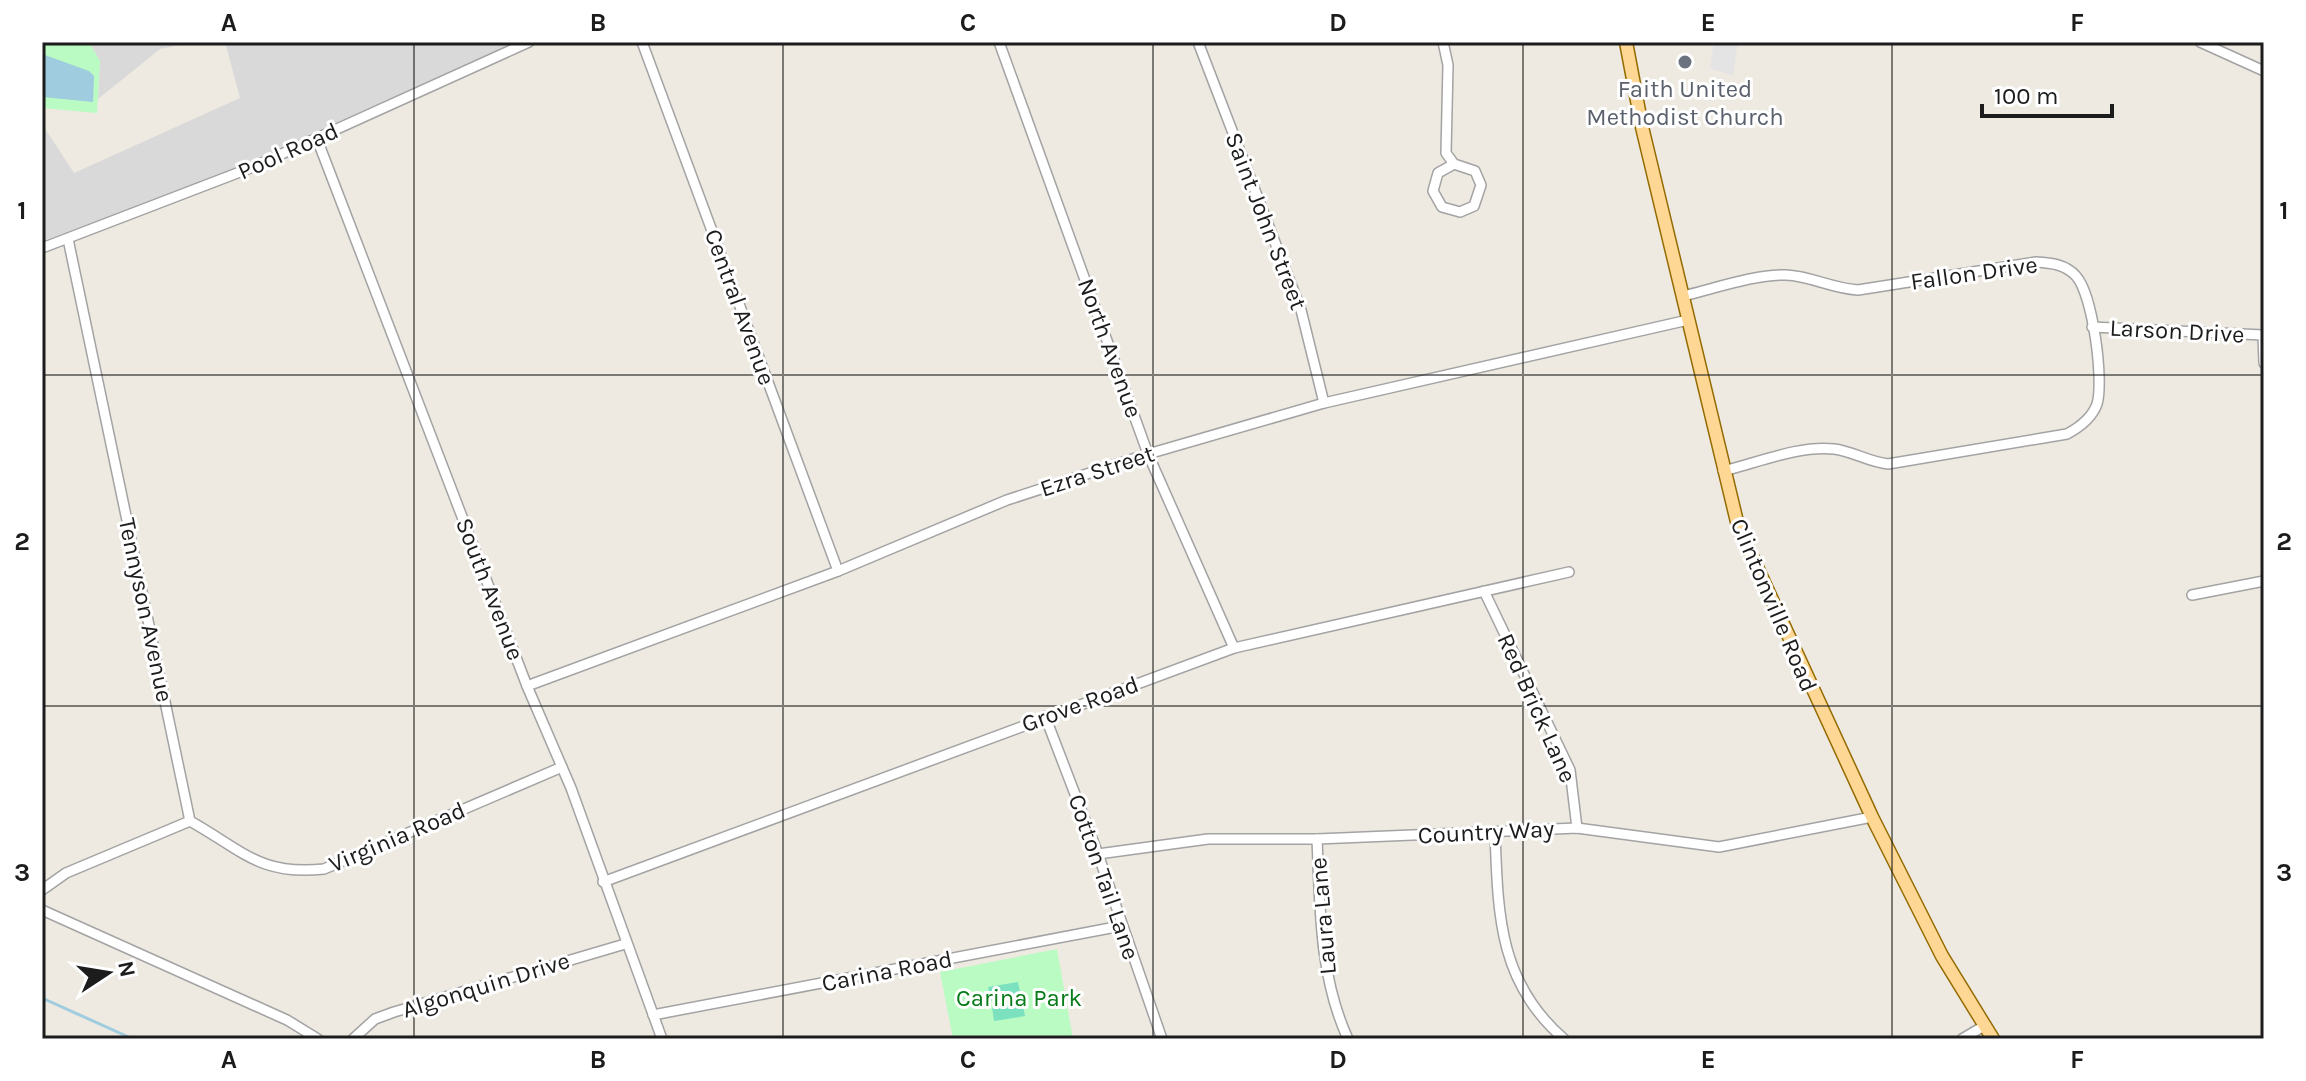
<svg xmlns="http://www.w3.org/2000/svg" width="2306" height="1081" font-family="Karla,sans-serif">
<style>
.residential{fill:#dad9d9}
.park{fill:#bafbc3}
.pitch{fill:#7be1bf}
.parking{fill:#e4e4e4}
.water{fill:#9fccde}
.lines{fill:none;stroke-linecap:round;stroke-linejoin:round}
.stream{stroke:#9fccde;stroke-width:3}
.minor-casing{stroke:#a3a3a3;stroke-width:12}
.major-casing{stroke:#946b00;stroke-width:15}
.minor{stroke:#fff;stroke-width:9}
.major{stroke:#ffd795;stroke-width:12}
.grid{fill:none;stroke:#1c1c1c;stroke-width:2;stroke-opacity:0.55}
.worship-dot{fill:#6b7280;stroke:#fff;stroke-width:3}
.labels{text-anchor:middle;dominant-baseline:central;stroke-width:6;stroke-linejoin:round;paint-order:stroke}
.worship-label{font-size:24px;fill:#5b616d;stroke:#fff}
.street-label{font-size:24px;fill:#1c1c1c;stroke:#fff}
.park-label{font-size:24px;fill:#077c18;stroke:#fff}
.neatline{fill:none;stroke:#1c1c1c;stroke-width:3}
.grid-label{font-size:26px;text-anchor:middle;font-weight:bold;fill:#1c1c1c}
</style>
<rect width="100%" height="100%" fill="#eeeae1"/>
<g class="residential">
<polygon points="89,42 194,42 160,49 98,99 100,61"/>
<polygon points="225,42 516,42 206,181 42,241 42,124 74,173 240,98"/>
</g>
<g class="park">
<polygon points="42,42 89,42 100,61 97,113 42,108"/>
<polygon points="1057,949 1073,1039 953,1039 940,972"/>
</g>
<g class="pitch">
<polygon points="1018,982 1021,996 991,1001 988,987"/>
<polygon points="1022,1001 1025,1016 994,1021 992,1007"/>
</g>
<polygon class="parking" points="1714,42 1738,42 1733,76 1710,68"/>
<polygon class="water" points="42,54 89,71 94,76 93,102 42,97"/>
<g class="lines">
<g class="stream">
<polyline points="42,957 44,952"/>
<polyline points="42,998 133,1039"/>
</g>
<defs>
<g id="minor">
<polyline points="642,42 838,571"/>
<polyline points="999,42 1148,454 1234,648"/>
<polyline points="1198,42 1301,310 1324,403"/>
<polyline points="1443,42 1448,65 1446,153 1454,164 1475,171 1481,185 1474,206 1460,212 1442,207 1433,191 1438,173 1454,164"/>
<polyline points="2200,42 2264,71"/>
<polyline points="317,139 527,686 571,788 662,1039"/>
<polyline points="42,248 253,167 529,42"/>
<path d="M1683,296C1713,289 1756,274 1786,275C1811,276 1830,288 1858,290L2036,262C2051,263 2065,264 2076,276C2093,295 2104,381 2097,404C2092,418 2080,427 2067,434L1888,464C1869,462 1852,451 1834,449C1799,445 1757,463 1723,471"/>
<polyline points="2092,327 2263,335 2264,363"/>
<polyline points="1484,591 1570,770 1577,828"/>
<polyline points="2192,595 2264,581"/>
<polyline points="527,686 838,571 1007,500 1148,454 1324,403 1688,320"/>
<polyline points="1045,716 1098,854 1162,1039"/>
<path d="M190,821C242,850 260,876 324,869L562,767"/>
<path d="M1495,832C1498,913 1498,982 1564,1039"/>
<path d="M1317,839C1320,906 1319,976 1348,1039"/>
<polyline points="1098,854 1208,839 1317,839 1577,828 1719,847 1872,817"/>
<polyline points="603,882 1234,648 1569,572"/>
<polyline points="42,890 66,873 190,821 68,239"/>
<polyline points="42,910 287,1020 318,1039"/>
<polyline points="653,1015 1121,926"/>
<polyline points="353,1039 375,1019 394,1012 625,944"/>
<polyline points="1962,1039 1984,1026"/>
</g>
<polyline id="major" points="1626,42 1642,127 1738,526 1872,817 1942,956 1993,1039"/>
</defs>
<use href="#minor" class="minor-casing"/>
<use href="#major" class="major-casing"/>
<use href="#minor" class="minor"/>
<use href="#major" class="major"/>
</g>
<path class="grid" d="M414,42V1039M783,42V1039M1153,42V1039M1523,42V1039M1892,42V1039M42,375H2264M42,706H2264"/>
<circle class="worship-dot" cx="1685" cy="62" r="8"/>
<g class="labels">
<g class="worship-label">
<text x="1685" y="89">Faith United<tspan x="1685" dy="28">Methodist Church</tspan></text>
</g>
<g class="street-label">
<text transform="translate(288 151) rotate(-24)">Pool Road</text>
<text transform="translate(1266 221) rotate(69)">Saint John Street</text>
<text transform="translate(1974 273) rotate(-8)">Fallon Drive</text>
<text transform="translate(740 307) rotate(70)">Central Avenue</text>
<text transform="translate(2177 331) rotate(3)">Larson Drive</text>
<text transform="translate(1110 348) rotate(70)">North Avenue</text>
<text transform="translate(1097 471) rotate(-18)">Ezra Street</text>
<text transform="translate(490 589) rotate(69)">South Avenue</text>
<text transform="translate(1774 605) rotate(67)">Clintonville Road</text>
<text transform="translate(146 610) rotate(78)">Tennyson Avenue</text>
<text transform="translate(1080 704) rotate(-20)">Grove Road</text>
<text transform="translate(1537 708) rotate(66)">Red Brick Lane</text>
<text transform="translate(1486 832) rotate(-3)">Country Way</text>
<text transform="translate(397 837) rotate(-23)">Virginia Road</text>
<text transform="translate(1104 877) rotate(71)">Cotton Tail Lane</text>
<text transform="translate(1323 916) rotate(-95)">Laura Lane</text>
<text transform="translate(887 971) rotate(-11)">Carina Road</text>
<text transform="translate(486 985) rotate(-17)">Algonquin Drive</text>
</g>
<g class="park-label">
<text x="1019" y="998">Carina Park</text>
</g>
</g>
<rect width="2306" height="1081" fill="none" stroke="#ffffff" stroke-width="88"/>
<g transform="translate(108 973) rotate(78)" stroke="#ffffff" stroke-width="6" paint-order="stroke">
<path d="M0-6L14 30L0 20L-14 30Z" fill="#1c1c1c"/>
<text y="-12" font-size="22" font-weight="bold" text-anchor="middle" fill="#1c1c1c">N</text>
</g>
<path d="M1982 104v12h130v-12" fill="none" stroke="#1c1c1c" stroke-width="4"/>
<text x="1994" y="104" font-size="24" fill="#1c1c1c" stroke="#ffffff" stroke-width="6" paint-order="stroke">100 m</text>
<rect x="44" y="44" width="2218" height="993" class="neatline"/>
<g class="grid-label">
<text x="229" y="31">A</text>
<text x="598" y="31">B</text>
<text x="968" y="31">C</text>
<text x="1338" y="31">D</text>
<text x="1708" y="31">E</text>
<text x="2077" y="31">F</text>
<text x="22" y="219">1</text>
<text x="2284" y="219">1</text>
<text x="22" y="550">2</text>
<text x="2284" y="550">2</text>
<text x="22" y="881">3</text>
<text x="2284" y="881">3</text>
<text x="229" y="1068">A</text>
<text x="598" y="1068">B</text>
<text x="968" y="1068">C</text>
<text x="1338" y="1068">D</text>
<text x="1708" y="1068">E</text>
<text x="2077" y="1068">F</text>
</g>
</svg>
